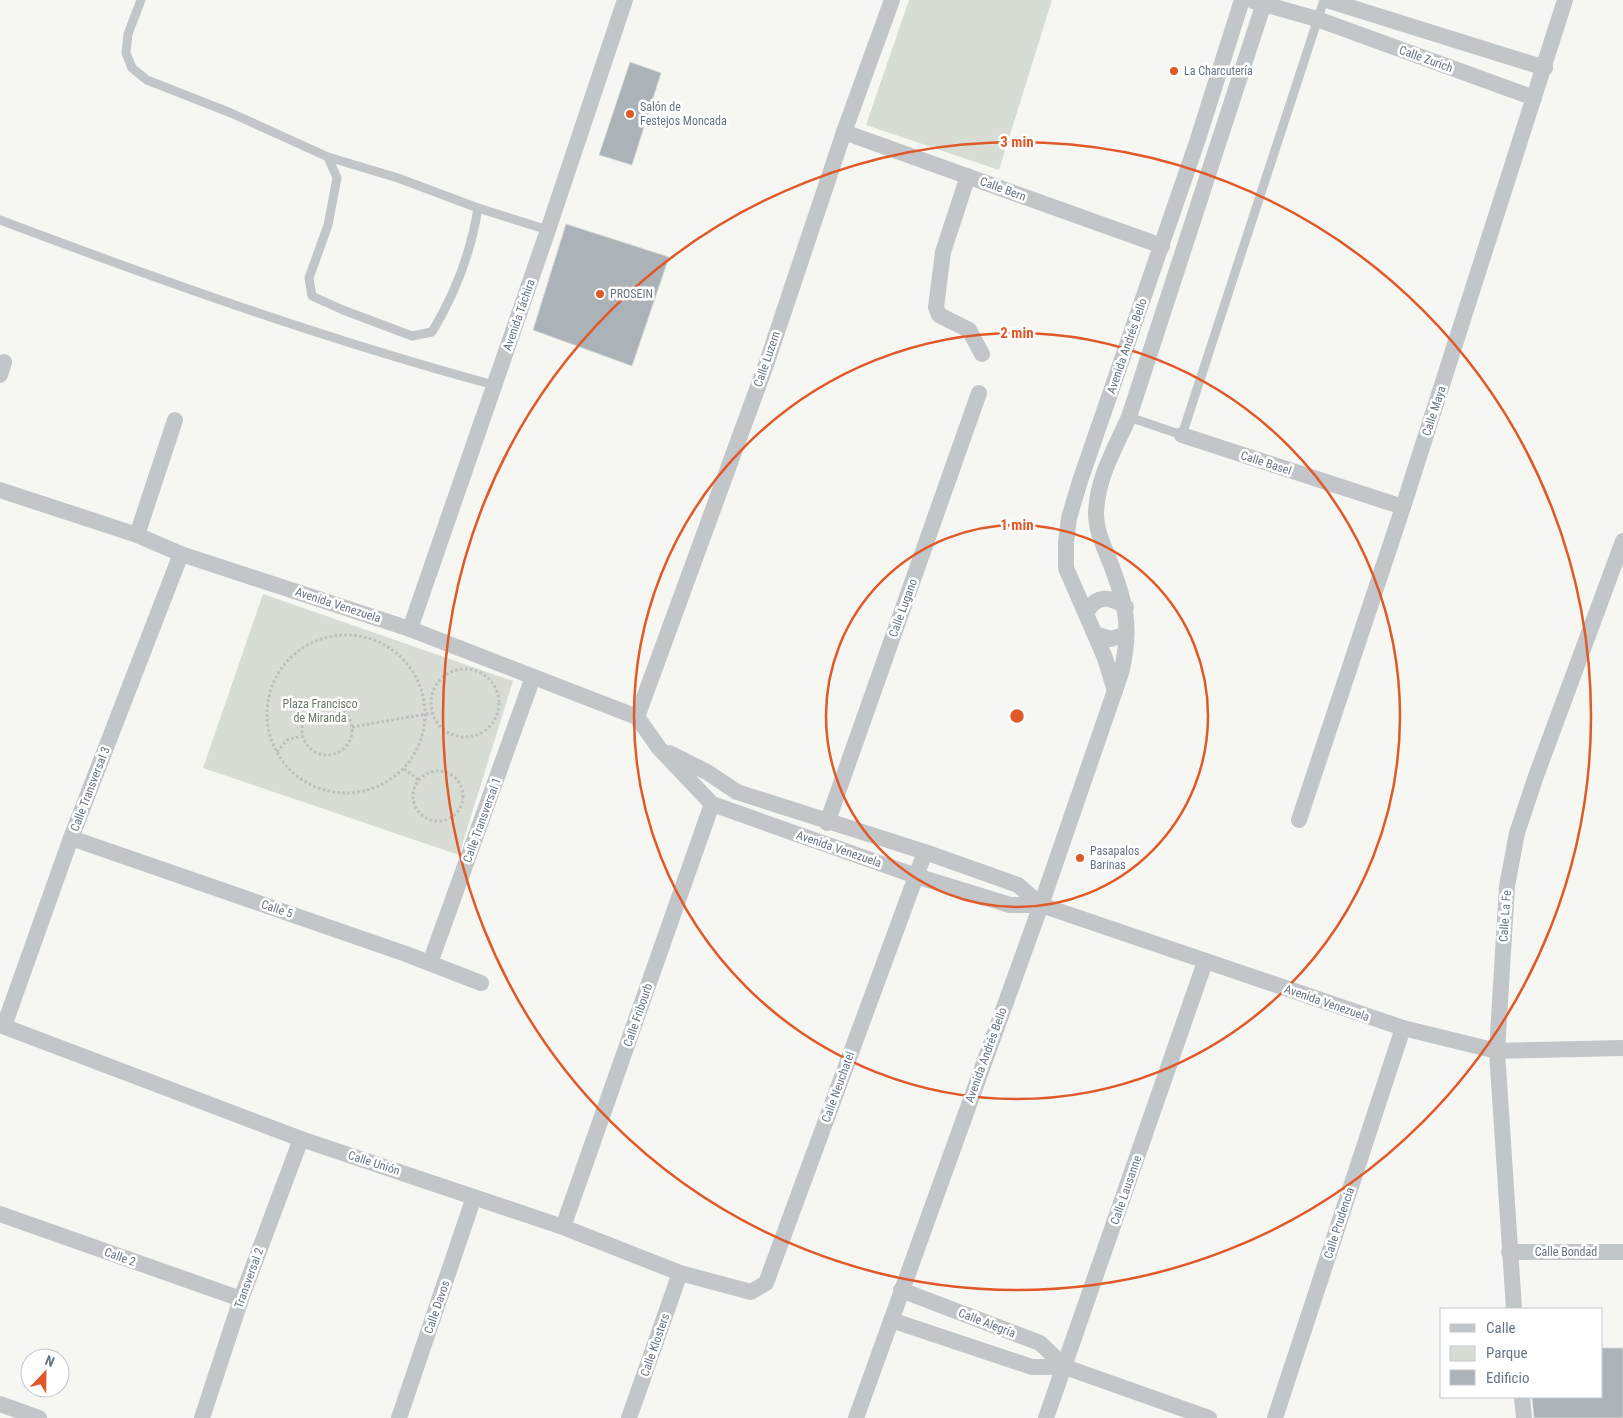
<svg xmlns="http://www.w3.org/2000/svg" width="1623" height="1418" font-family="'Roboto Condensed',sans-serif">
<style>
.green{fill:#d7ddd4}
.building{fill:#abb2b8;stroke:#d8d8d5}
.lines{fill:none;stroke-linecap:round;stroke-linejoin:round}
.path{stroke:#bcbec0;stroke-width:3;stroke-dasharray:2.5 2.5;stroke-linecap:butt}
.lane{stroke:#c2c6c9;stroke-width:9}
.street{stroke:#c2c6c9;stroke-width:16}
.ring{fill:none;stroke:#e15928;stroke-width:2.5}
.poi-dot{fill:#e15928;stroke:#fff;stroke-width:2}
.labels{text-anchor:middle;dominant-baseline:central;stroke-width:5;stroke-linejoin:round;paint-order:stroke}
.street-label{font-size:12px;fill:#667584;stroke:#fff}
.poi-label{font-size:12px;fill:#667584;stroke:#fff;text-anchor:start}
.park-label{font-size:12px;fill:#687b64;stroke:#fff}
.centre{fill:#e15928;stroke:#fff;stroke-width:2.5}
.ring-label{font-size:15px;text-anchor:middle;font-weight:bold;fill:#e15928;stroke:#fff;stroke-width:5;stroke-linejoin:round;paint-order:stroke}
</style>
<rect width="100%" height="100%" fill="#f6f6f3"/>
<g class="green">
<polygon points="909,0 1052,0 999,170 866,125"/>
<polygon points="263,594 513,681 459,855 203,768"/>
</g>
<g class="building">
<polygon points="630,62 661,73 632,165 599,155"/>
<polygon points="566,224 669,257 632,366 533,330"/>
<polygon points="1602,1348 1623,1348 1623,1418 1534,1418 1532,1397 1602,1397"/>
</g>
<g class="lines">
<g class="path">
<circle cx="346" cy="714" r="79"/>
<circle cx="465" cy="703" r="34"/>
<circle cx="327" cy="730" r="25"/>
<polyline points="352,727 432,713"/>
<polyline points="277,752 287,740 302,736"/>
<polyline points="404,769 419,780"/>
<circle cx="438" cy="796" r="25"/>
</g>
<g class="lane">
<polyline points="141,0 128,34 126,53 132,68 147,80 231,113 328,157 398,178 478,208 548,230"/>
<path d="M328,157L337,178L328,225L309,278L312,296L343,310L412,336L432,332C455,294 471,252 478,208"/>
<path d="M0,220C162,281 327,340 494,385"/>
<polyline points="1129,417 1182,435 1324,0"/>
</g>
<g class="street">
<polyline points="1327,0 1545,68"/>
<polyline points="1253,1 1317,19 1534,98"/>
<polyline points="844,132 1162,246"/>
<polyline points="968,176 943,252 936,307 939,315 969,330 982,354"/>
<polyline points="0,375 4,362"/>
<polyline points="1182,435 1403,507"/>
<polyline points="0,490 137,535 181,554 410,629 637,717 659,748 712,804 916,876 1010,905 1041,905 1403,1028 1497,1051 1623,1048"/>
<polyline points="137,535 175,420"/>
<path d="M1086,613C1097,594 1110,596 1126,607"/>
<polyline points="410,629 548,230 625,0"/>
<polyline points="1095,634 1111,639 1126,634"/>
<polyline points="1115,691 1105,658 1066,568 1066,542 1069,518 1080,481 1197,142 1242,0"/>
<polyline points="637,717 767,362 844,132 892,0"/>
<polyline points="669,753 707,772 737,792 925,852 1018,885 1041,905"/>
<polyline points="1299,820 1403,507 1565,0"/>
<polyline points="827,823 979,393"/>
<polyline points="71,838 406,954 481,983"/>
<polyline points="430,963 533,677"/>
<polyline points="0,1025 301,1139 563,1227 680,1273 751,1292 766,1283 925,852"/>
<polyline points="4,1026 71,838 181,554"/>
<polyline points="0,1214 241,1299"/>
<polyline points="563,1227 712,804"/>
<polyline points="1509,1252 1623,1252"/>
<polyline points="901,1290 1040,1343 1065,1367"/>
<polyline points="1514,1309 1497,1051 1507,886 1517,833 1536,776 1623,541"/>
<polyline points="891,1320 1032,1367 1065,1367 1209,1418"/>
<polyline points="1522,1397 1524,1418"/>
<polyline points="0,1404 39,1418"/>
<polyline points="202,1418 241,1299 301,1139"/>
<polyline points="399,1418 474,1197"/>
<polyline points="629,1418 680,1273"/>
<path d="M856,1418L1041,905L1121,673C1132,629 1126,603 1110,562C1104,547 1096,530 1096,514C1097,477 1115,449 1129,417L1265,0"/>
<polyline points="1046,1418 1205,962"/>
<polyline points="1275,1418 1403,1028"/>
</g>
</g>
<g class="ring">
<circle cx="1017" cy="716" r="191"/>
<circle cx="1017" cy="716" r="383"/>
<circle cx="1017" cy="716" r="574"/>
</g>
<g class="poi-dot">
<circle cx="1174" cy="71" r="5"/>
<circle cx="630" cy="114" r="5"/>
<circle cx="600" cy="294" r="5"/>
<circle cx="1080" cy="858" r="5"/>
</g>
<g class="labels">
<g class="street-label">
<text transform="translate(1426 59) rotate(20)">Calle Zurich</text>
<text transform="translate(1003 189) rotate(20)">Calle Bern</text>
<text transform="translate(519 315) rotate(-71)">Avenida Táchira</text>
<text transform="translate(1127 346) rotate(-71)">Avenida Andrés Bello</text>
<text transform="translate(767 359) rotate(-71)">Calle Luzern</text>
<text transform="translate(1434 411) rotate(-72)">Calle Maya</text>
<text transform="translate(1266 463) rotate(18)">Calle Basel</text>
<text transform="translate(338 605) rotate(18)">Avenida Venezuela</text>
<text transform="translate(903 608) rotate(-70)">Calle Lugano</text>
<text transform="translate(90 789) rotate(-69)">Calle Transversal 3</text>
<text transform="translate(482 820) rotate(-70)">Calle Transversal 1</text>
<text transform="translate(839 849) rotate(19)">Avenida Venezuela</text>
<text transform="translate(277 909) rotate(19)">Calle 5</text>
<text transform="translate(1505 916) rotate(-86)">Calle La Fe</text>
<text transform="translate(1327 1003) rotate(19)">Avenida Venezuela</text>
<text transform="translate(638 1015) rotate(-71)">Calle Fribourb</text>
<text transform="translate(986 1055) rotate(-70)">Avenida Andrés Bello</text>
<text transform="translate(838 1087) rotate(-70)">Calle Neuchatel</text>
<text transform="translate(374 1163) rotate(18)">Calle Unión</text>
<text transform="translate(1126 1190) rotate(-71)">Calle Lausanne</text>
<text transform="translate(1339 1223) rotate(-72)">Calle Prudencia</text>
<text x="1566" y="1252">Calle Bondad</text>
<text transform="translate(120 1257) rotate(20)">Calle 2</text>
<text transform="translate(249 1278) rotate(-70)">Transversal 2</text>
<text transform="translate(437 1307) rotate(-71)">Calle Davos</text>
<text transform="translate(987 1323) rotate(21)">Calle Alegría</text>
<text transform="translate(655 1345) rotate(-71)">Calle Klosters</text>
</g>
<g class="poi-label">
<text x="1184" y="71">La Charcutería</text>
<text x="640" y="107">Salón de<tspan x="640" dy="14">Festejos Moncada</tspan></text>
<text x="610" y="294">PROSEIN</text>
<text x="1090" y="851">Pasapalos<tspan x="1090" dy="14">Barinas</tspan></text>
</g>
<g class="park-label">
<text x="320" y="704">Plaza Francisco<tspan x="320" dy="14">de Miranda</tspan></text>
</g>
</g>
<circle cx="1017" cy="716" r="8" class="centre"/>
<g class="ring-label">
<text x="1017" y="147">3 min</text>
<text x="1017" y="338">2 min</text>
<text x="1017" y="530">1 min</text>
</g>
<rect x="1440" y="1308" width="162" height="90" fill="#ffffff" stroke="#c2c8ce"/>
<rect x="1450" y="1324" width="25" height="8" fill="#c2c6c9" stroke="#c2c8ce"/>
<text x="1486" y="1333" font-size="15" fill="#667584">Calle</text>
<rect x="1450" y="1346" width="25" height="15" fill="#d7ddd4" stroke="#c2c8ce"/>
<text x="1486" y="1358" font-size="15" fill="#667584">Parque</text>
<rect x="1450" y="1370" width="25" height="15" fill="#abb2b8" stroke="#c2c8ce"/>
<text x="1486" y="1383" font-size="15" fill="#667584">Edificio</text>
<g transform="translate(45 1373) rotate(22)"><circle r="24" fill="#ffffff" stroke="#c2c8ce"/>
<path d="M0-4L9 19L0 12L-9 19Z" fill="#e15928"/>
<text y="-8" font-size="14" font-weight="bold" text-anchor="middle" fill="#667584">N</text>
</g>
</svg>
